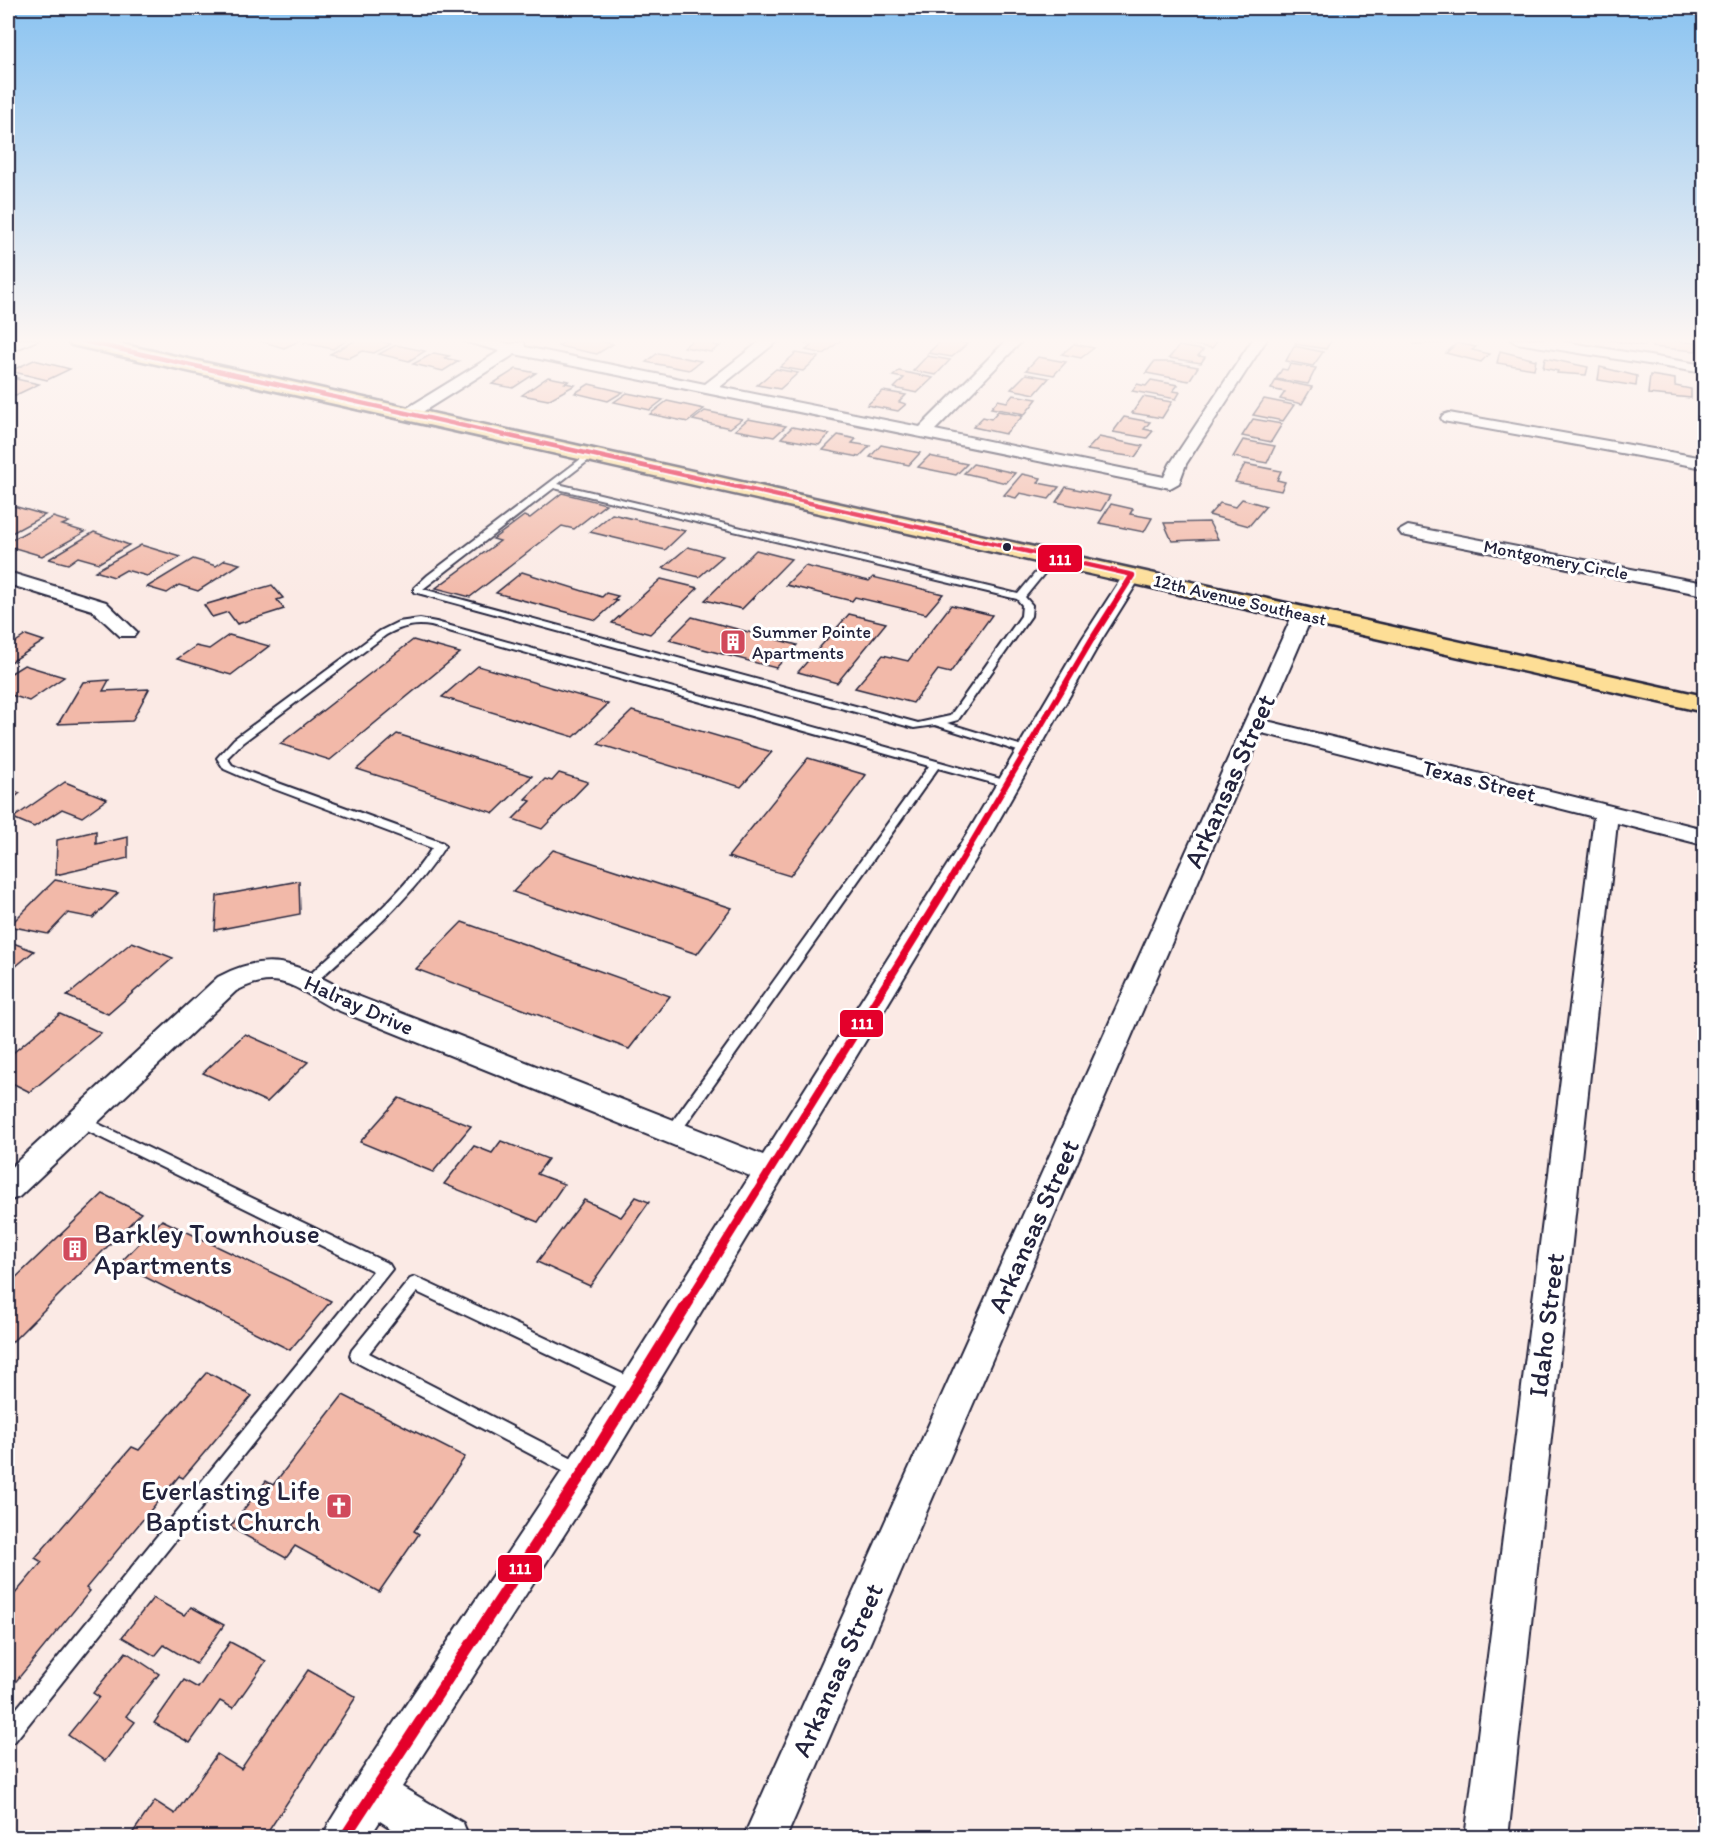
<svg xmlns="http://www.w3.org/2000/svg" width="1712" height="1845" font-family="Itim,sans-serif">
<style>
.building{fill:#f2b9a9;stroke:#22223b;stroke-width:1.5}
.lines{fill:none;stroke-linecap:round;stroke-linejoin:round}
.service-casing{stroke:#22223b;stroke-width:4}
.minor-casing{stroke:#22223b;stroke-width:4}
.tertiary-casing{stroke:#22223b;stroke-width:4}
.primary-casing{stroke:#22223b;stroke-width:5}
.service{fill:#fff;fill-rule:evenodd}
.minor{fill:#fff;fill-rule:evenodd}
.tertiary{fill:#fff;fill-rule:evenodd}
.primary{fill:#fdde96;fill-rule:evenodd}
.bus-1-far3-casing{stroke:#fff;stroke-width:8}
.bus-1-far2-casing{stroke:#fff;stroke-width:10}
.bus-1-far1-casing{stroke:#fff;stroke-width:13}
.bus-1-casing{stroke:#fff;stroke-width:16}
.bus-1-far3{stroke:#e4002b;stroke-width:4.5}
.bus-1-far2{stroke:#e4002b;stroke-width:6}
.bus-1-far1{stroke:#e4002b;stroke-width:8}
.bus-1{stroke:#e4002b;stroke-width:11}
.bus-dot{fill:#22223b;stroke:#fff;stroke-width:2}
.labels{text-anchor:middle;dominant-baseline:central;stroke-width:6;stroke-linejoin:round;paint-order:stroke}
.far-street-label{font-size:18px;fill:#22223b;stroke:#fff}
.far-poi-label{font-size:18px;fill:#22223b;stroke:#fff;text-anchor:start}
.street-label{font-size:22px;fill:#22223b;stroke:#fff}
.near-street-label{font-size:27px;fill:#22223b;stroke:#fff}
.near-poi-label{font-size:27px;fill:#22223b;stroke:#fff;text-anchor:start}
.line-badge{stroke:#fff;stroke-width:2}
.badge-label{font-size:16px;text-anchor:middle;font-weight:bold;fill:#fff}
</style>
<rect width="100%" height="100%" fill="#fbeae5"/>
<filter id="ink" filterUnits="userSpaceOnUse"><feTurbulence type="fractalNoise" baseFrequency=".0167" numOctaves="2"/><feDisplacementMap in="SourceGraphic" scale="12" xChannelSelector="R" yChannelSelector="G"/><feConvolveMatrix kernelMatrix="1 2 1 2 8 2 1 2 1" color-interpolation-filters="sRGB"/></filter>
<g filter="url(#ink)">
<g class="building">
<polygon points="259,339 298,339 301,340 284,348 257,340"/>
<polygon points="310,339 345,339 348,340 333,349 304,343"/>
<polygon points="358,339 371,339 391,344 374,353 363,351 349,358 330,354"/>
<polygon points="569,339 597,340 613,344 597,354 558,346"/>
<polygon points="694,339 721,339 713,345 720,346 711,352 684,347"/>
<polygon points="811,339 837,339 841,340 824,354 806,350 812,345 805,344"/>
<polygon points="943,339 945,339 967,344 952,357 928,353"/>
<polygon points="1176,339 1216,339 1214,342 1217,342 1212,348 1175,342"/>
<polygon points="1298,339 1332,339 1326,349 1295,344"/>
<polygon points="1409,339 1438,339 1442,343 1414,344"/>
<polygon points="1603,339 1646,339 1645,346"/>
<polygon points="1653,339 1697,343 1696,351 1652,347"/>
<polygon points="1457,343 1476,347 1472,350 1489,354 1481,362 1446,353"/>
<polygon points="1074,344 1094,348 1081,358 1062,354"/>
<polygon points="396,345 425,351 409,361 379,354"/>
<polygon points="1179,346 1203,350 1198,356 1205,357 1201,363 1169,358"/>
<polygon points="1294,346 1323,352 1313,366 1286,361"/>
<polygon points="1500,351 1536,360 1534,369 1497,363"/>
<polygon points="434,353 449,356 444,358 459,361 443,371 413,364"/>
<polygon points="658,353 701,361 689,370 646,362"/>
<polygon points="796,353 819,357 803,371 780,367"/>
<polygon points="927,356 950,360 936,375 913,371"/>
<polygon points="1038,357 1066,362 1054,375 1026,370"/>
<polygon points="1545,358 1588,367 1586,375 1557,373 1558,371 1543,368"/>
<polygon points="34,360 70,369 47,380 10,371"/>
<polygon points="1154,362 1170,362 1198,367 1189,381 1146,373"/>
<polygon points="1290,364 1316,368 1308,384 1276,379 1282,369 1287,370"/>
<polygon points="1600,367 1637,376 1636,386 1598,380"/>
<polygon points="516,369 536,373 513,388 492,384"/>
<polygon points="776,369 798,373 780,389 757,385"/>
<polygon points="899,371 933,378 917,393 894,388 904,378 893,376"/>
<polygon points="1026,374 1049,378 1035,394 1011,389"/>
<polygon points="8,375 18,378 16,379 39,384 16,395 8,394"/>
<polygon points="1650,375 1675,379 1675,386 1691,389 1691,398 1648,394"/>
<polygon points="548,377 569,381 565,383 575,385 548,400 522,395"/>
<polygon points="1151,380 1178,385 1173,391 1180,392 1176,399 1132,391 1137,384 1146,386"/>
<polygon points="1276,380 1312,387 1302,404 1280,399 1285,392 1271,389"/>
<polygon points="589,384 623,392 608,401 575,393"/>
<polygon points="883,391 906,395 899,402 906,404 898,411 867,405"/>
<polygon points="627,393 663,400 650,410 614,402"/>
<polygon points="1013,395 1037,399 1025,414 991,408 998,400 1007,402"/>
<polygon points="1143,397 1172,402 1162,418 1132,413"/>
<polygon points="1264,399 1294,405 1283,421 1253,415"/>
<polygon points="667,401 704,409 688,422 650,414"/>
<polygon points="705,411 742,419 730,428 693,420"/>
<polygon points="998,411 1023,416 1005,434 973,427 983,417 991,419"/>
<polygon points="1124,417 1150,422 1144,429 1153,431 1147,438 1113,432"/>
<polygon points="748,419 786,426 774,437 735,430"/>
<polygon points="1253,419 1282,424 1271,442 1242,436"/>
<polygon points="792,427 830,434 819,445 781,438"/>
<polygon points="838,435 856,439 852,443 870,446 859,457 823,450"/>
<polygon points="1099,437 1143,446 1135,457 1087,450"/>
<polygon points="1243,440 1275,446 1267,463 1233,457"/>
<polygon points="881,445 920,453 909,465 870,457"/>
<polygon points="929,456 967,464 956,475 918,467"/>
<polygon points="973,464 1015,473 1006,483 964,473"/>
<polygon points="1245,464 1281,471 1277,480 1285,482 1281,491 1235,482"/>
<polygon points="1022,474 1041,478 1038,483 1059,487 1049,499 1020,493 1016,498 1004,495"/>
<polygon points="1066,487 1110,496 1101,511 1056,502"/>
<polygon points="562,493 606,504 574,529 562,526 470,597 436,588 500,541 493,539 524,516 530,518"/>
<polygon points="1242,499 1266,506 1249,526 1209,515 1220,503 1235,507"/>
<polygon points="1111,504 1133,509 1130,514 1152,518 1144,532 1099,523"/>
<polygon points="10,505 45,515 8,535 8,507"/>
<polygon points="612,514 685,531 665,550 590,532"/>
<polygon points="53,517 69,522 62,525 85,532 42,556 8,546 8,542"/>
<polygon points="1209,522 1218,539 1172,541 1164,523"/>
<polygon points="94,532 129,545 99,563 78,557 68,564 49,559"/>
<polygon points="141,545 181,557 147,576 126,570 114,577 95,571"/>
<polygon points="688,547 723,556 699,577 663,568"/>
<polygon points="756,550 791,559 742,609 705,600"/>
<polygon points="193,559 216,566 225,560 240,564 198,591 179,585 167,593 147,587"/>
<polygon points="805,566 869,581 873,577 943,594 926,614 855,597 852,601 786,585"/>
<polygon points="522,572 602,597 606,593 618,596 613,600 617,601 596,620 496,593"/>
<polygon points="661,579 698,588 650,634 612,623"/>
<polygon points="272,585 283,598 277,600 284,609 237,624 228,612 212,617 204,605"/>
<polygon points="951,605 992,615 950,673 938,670 913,703 855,688 883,655 908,661"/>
<polygon points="849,614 886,623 837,683 798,672"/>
<polygon points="692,617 797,645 776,668 669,640"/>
<polygon points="26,635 44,641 8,664 8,641 14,643"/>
<polygon points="229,635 269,646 231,675 177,659 196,646 209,649"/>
<polygon points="413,640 460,653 330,760 280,744"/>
<polygon points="24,665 64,677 29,701 8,694 8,675"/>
<polygon points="478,666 608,704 574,737 442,697"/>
<polygon points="109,680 103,691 149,689 132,721 58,724 83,682"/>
<polygon points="632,711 772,752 741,787 598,744"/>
<polygon points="397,734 532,776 494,813 357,769"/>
<polygon points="808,758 866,775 790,876 728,857"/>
<polygon points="559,773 588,782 542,829 513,819 531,801 525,799 545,779 552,781"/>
<polygon points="65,782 107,799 82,817 62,809 34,827 13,818"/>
<polygon points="8,789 20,793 8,803"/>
<polygon points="96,831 96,844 128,837 128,858 56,875 57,840"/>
<polygon points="553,850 732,908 697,954 513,892"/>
<polygon points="55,880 118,893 93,918 68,913 48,934 9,926"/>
<polygon points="299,881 300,914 215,930 217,896"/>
<polygon points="462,922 670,996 629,1049 416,969"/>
<polygon points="8,941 34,951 8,973"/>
<polygon points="132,942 173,958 108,1014 67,996"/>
<polygon points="60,1014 101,1033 30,1092 8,1081 8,1057"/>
<polygon points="245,1034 308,1062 267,1102 203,1073"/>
<polygon points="399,1098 471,1126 433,1172 360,1142"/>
<polygon points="501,1141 548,1159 537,1174 564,1184 538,1222 444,1184 474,1146 492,1153"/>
<polygon points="103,1194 141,1213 8,1346 8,1285"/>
<polygon points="636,1197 649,1202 590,1286 537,1262 584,1200 621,1217"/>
<polygon points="162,1220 331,1301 290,1350 119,1264"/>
<polygon points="207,1372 252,1396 183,1478 179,1476 86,1588 90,1591 8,1691 8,1602 42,1562 35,1558 132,1447 139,1450"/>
<polygon points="343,1395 465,1457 414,1531 419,1534 379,1592 295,1546 286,1558 230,1527 266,1481 273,1485"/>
<polygon points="153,1598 184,1615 191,1607 224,1625 196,1664 164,1645 155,1656 122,1637"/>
<polygon points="230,1642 266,1661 233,1708 220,1701 190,1743 154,1723 184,1680 198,1688"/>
<polygon points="126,1652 159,1674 126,1716 135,1722 105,1761 68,1735 99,1697 93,1693"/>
<polygon points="308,1670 356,1697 264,1838 129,1838 155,1801 175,1814 217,1754 241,1769"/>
</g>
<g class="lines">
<defs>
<g id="service">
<path d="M590,452L597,454L558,484L1018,594L1050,555H1056V559L1025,597L1032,605L1031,616L958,720L947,723L1032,749L1033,751L1032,753H1024L935,725L914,728L414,592V588L428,575ZM554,488L1017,599L1022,605L1021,616L950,716L918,723L423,589Z"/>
<path d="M420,619L436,622L940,762L1011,782L1012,784L1007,787L938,768L677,1137L672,1139L667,1137L665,1133L667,1129L929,766L431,626C414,623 401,627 386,635L242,743L227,758L232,765L248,772L443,843L445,846C410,901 358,943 311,987H303L301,984L303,981C347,939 399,899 432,848L240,776L224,769L217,758L234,739L380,631L398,622Z"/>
<polygon points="80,1115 389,1264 392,1269 15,1741 8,1744 8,1719 373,1271 75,1125 73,1121 75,1117"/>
<polygon points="415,1277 640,1382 642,1387 640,1392 634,1395 628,1392 417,1292 369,1353 586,1465 588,1471 586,1477 580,1479 574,1477 352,1360 350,1355 352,1350 410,1279"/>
</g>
<g id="minor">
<polygon points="456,339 487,339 510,344 524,342 525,347 705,384 763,339 780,339 720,387 920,427 1008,339 1024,339 935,430 1164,477 1170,464 1253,339 1267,339 1186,464 1179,483 1170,488 515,354 416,416 404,416 402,413 404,410 500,351"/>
<polygon points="1510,339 1547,339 1704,365 1704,373 1517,343"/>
<polygon points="1449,413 1704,458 1704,468 1443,421 1441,418 1443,415"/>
<polygon points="1408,526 1704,583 1704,595 1402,535 1399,531"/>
<path d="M1133,569L1142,575L1102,639L991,834L596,1485L402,1787L463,1823L469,1838H406L380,1821L369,1838H323L329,1823L357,1778L570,1459L750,1176L330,1007C294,987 278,969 236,991L19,1197L8,1201V1170L218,977C272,948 300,966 350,993L763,1155L967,834L1082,639L1126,571Z"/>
<polygon points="8,572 106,602 137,632 134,636 120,636 92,610 8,584"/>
<polygon points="1303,608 1313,614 1267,721 1704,829 1704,845 1617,823 1508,1838 1465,1838 1594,817 1262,733 786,1838 743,1838 1293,614"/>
</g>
<polygon id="tertiary" points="13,339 39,339 8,353 8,342"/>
<polygon id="primary" points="63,339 99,339 1704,696 1704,712 72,345"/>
</defs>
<use href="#service" class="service-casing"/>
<use href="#minor" class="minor-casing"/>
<use href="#tertiary" class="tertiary-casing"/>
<use href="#primary" class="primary-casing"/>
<use href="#service" class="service"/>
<use href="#minor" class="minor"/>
<use href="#tertiary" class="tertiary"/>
<use href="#primary" class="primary"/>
<defs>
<polyline id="bus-1-far3" points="74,339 1133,575 1131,577"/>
<polyline id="bus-1-far2" points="944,890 1092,639 1132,576"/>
<polyline id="bus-1-far1" points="688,1302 945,889"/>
<polyline id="bus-1" points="344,1838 583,1472 689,1301"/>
</defs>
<use href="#bus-1-far3" class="bus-1-far3-casing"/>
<use href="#bus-1-far2" class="bus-1-far2-casing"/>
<use href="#bus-1-far1" class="bus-1-far1-casing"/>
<use href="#bus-1" class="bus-1-casing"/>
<use href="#bus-1-far3" class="bus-1-far3"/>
<use href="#bus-1-far2" class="bus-1-far2"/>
<use href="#bus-1-far1" class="bus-1-far1"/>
<use href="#bus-1" class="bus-1"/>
</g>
</g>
<linearGradient id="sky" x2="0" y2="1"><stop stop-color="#8ac3f1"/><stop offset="0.57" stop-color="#fdf6f3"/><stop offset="1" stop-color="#fdf6f3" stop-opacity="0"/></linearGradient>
<rect width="1712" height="598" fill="url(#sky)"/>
<defs>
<symbol id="building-square" viewBox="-11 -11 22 22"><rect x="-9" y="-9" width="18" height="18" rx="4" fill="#d1495b" stroke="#fff"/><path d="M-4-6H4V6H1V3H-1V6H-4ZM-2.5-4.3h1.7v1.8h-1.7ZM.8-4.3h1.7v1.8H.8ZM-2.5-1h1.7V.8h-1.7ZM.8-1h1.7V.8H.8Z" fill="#fff"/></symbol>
<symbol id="church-square" viewBox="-11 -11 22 22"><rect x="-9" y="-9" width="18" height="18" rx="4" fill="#d1495b" stroke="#fff"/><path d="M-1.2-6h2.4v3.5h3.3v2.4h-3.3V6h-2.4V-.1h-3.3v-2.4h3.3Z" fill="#fff"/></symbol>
</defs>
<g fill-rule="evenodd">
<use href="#building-square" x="718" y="627" width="30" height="30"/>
<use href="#building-square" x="60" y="1234" width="30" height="30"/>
<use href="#church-square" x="324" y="1491" width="30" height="30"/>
</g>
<circle class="bus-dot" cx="1007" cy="547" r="5"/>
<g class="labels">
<g class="far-street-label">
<text transform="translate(1556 560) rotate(11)">Montgomery Circle</text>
<text transform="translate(1240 600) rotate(13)">12th Avenue Southeast</text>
</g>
<g class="far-poi-label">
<text x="752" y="632">Summer Pointe<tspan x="752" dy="21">Apartments</tspan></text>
</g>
<g class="street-label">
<text transform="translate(1479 781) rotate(14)">Texas Street</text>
<text transform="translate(359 1005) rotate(24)">Halray Drive</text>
</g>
<g class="near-street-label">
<text transform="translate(1229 781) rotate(-66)">Arkansas Street</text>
<text transform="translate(1033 1226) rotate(-66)">Arkansas Street</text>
<text transform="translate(1546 1325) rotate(-83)">Idaho Street</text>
<text transform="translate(837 1670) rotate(-66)">Arkansas Street</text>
</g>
<g class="near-poi-label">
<text x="94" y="1233">Barkley Townhouse<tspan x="94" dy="31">Apartments</tspan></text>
<text x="320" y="1490" text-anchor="end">Everlasting Life<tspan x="320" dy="31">Baptist Church</tspan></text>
</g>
</g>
<g class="line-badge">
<rect x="1037" y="544" width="46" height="29" rx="6" fill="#e4002b"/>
<rect x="839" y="1009" width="45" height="29" rx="6" fill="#e4002b"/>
<rect x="497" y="1554" width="46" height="29" rx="6" fill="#e4002b"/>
</g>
<g class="badge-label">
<text x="1060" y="565">111</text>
<text x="862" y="1029">111</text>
<text x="520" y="1574">111</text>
</g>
<rect width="1712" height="1845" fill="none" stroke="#fff" stroke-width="30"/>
<rect x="15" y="15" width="1682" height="1815" fill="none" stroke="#22223b" stroke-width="2" filter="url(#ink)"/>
</svg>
